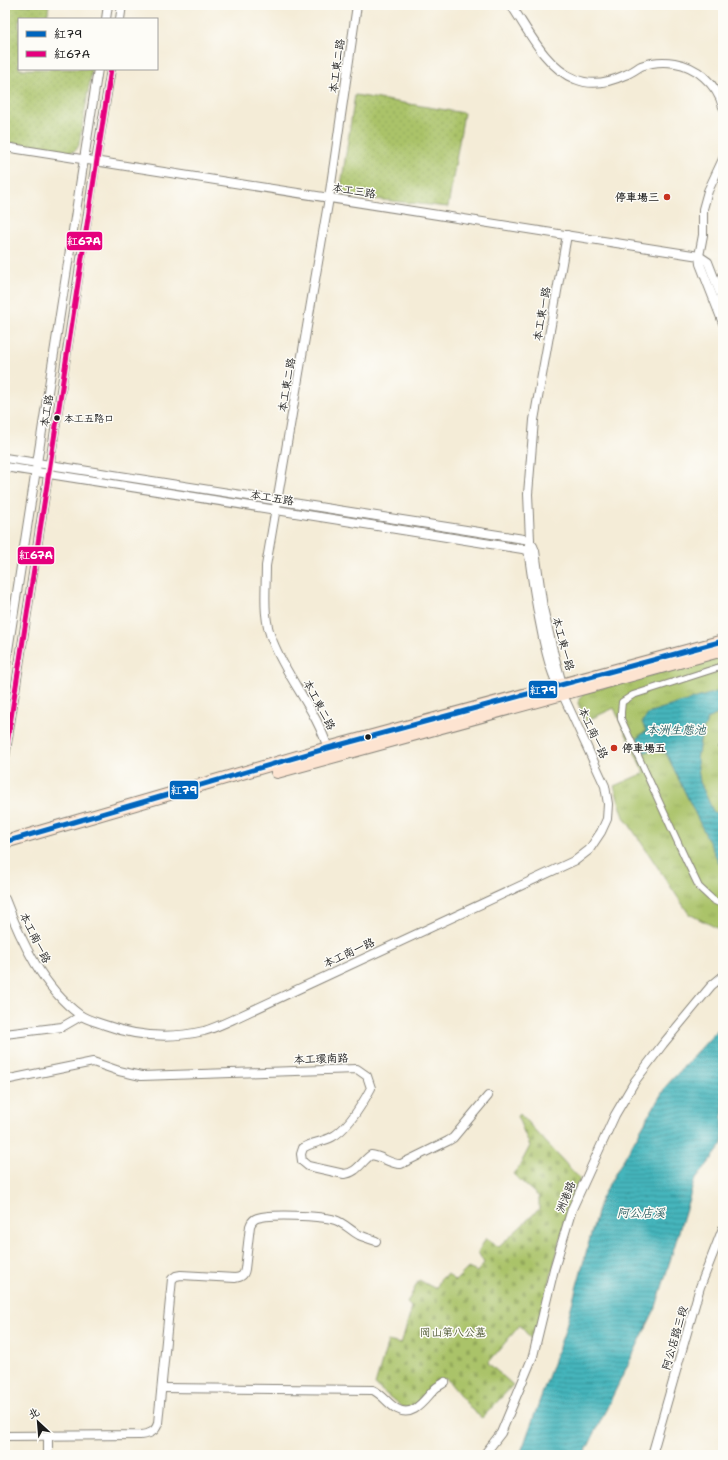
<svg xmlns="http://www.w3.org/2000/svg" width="728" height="1460" font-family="'Shantell Sans','LXGW WenKai TC',sans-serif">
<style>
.grass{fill:url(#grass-dots);stroke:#637042}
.cemetery{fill:url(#cemetery-stones);stroke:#637042}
.park{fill:url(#park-tufts);stroke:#637042}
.water{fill:url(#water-rules);stroke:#30686c}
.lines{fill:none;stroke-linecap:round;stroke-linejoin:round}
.pedestrian-casing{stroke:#88847a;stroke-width:8}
.minor-casing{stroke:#88847a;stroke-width:10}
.secondary-casing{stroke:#88847a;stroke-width:14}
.pedestrian{stroke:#fff;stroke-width:6}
.minor{stroke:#fff;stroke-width:8}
.secondary{stroke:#fde4d1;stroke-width:12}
.bus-1-casing{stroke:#fdfcf7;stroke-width:8}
.bus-2-casing{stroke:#fdfcf7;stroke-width:8}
.bus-1{stroke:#0065bd;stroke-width:5}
.bus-2{stroke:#e5007d;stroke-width:5}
.poi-dot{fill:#c8321e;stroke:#fdfcf7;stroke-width:1.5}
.bus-dot{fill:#1c1c1c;stroke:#fdfcf7;stroke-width:1.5}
.labels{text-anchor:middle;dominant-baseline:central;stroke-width:3;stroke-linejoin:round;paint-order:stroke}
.bus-label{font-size:10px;fill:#1c1c1c;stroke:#fdfcf7;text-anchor:start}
.street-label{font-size:11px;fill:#1c1c1c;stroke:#fdfcf7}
.poi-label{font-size:11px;font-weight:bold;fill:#1c1c1c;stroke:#fdfcf7;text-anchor:end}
.park-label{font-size:11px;fill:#555f3b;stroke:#fdfcf7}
.water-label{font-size:12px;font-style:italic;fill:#2e6164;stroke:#fdfcf7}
.line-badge{stroke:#fdfcf7;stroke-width:1.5}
.badge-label{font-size:11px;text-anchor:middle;font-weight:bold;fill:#fff}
</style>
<defs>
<pattern id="grass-dots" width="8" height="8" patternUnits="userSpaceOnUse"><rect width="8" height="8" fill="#aac369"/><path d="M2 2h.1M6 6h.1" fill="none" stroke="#92a75a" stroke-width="1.8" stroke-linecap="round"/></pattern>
<pattern id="cemetery-stones" width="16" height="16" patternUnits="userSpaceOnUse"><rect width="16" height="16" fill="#aac369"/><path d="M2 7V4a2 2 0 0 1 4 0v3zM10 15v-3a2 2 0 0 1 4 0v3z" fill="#92a75a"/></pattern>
<pattern id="park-tufts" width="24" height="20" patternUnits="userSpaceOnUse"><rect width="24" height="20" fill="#aac369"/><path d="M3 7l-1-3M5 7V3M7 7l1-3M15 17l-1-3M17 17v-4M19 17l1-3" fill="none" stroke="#92a75a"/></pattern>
<pattern id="water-rules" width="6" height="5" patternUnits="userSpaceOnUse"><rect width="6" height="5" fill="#45b5bc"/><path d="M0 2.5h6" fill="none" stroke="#399298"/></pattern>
</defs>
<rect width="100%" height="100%" fill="#fdfcf7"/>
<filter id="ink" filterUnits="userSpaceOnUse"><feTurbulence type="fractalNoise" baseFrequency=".025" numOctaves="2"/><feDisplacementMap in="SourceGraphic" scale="8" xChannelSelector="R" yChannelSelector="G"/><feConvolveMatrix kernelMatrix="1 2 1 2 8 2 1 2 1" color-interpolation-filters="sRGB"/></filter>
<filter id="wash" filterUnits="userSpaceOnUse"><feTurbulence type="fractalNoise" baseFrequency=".012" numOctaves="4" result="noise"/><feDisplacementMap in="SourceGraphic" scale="16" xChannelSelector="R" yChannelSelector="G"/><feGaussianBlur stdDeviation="0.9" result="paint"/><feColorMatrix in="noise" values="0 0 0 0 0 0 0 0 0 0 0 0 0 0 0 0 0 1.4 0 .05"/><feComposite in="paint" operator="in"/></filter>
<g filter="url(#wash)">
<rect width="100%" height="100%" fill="#f4ecd7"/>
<g class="grass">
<polygon points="5,5 49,5 47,19 19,19 19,69 92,69 79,145 76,150 70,153 5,142"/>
<polygon points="355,95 464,113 448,207 345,196 341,186"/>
</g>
<polygon class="cemetery" points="520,1114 580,1179 568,1210 534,1343 520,1325 488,1363 513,1385 482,1418 473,1411 446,1378 416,1407 410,1408 402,1407 375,1385 388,1341 401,1344 412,1308 407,1303 419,1280 436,1289 441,1278 448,1274 455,1281 468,1268 477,1272 484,1263 478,1252 486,1238 499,1247 539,1209 539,1197 513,1174 520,1165 530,1146 517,1116"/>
<polygon class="park" points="723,656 723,931 689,914 624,817 614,786 644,773 614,708 586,721 578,703 583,693"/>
<g class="water">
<polygon points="723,690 723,711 708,719 701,735 697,760 700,782 713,811 723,818 723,871 666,753 654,749 643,753 637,738 646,731 642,722 650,712"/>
<polygon points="723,1024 723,1144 694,1182 656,1307 584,1455 520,1455 564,1333 601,1198 666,1086"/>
</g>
</g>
<g filter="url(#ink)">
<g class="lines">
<defs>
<g id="pedestrian">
<polyline points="723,666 633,695 622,702 621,712 621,719 686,860 699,887 713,900 723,905"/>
<polyline points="723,746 722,748 723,756"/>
</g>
<g id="minor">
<path d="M511,5C528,30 546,68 575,79C591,86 610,82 625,75C631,73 636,69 641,66C662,58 688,62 704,77C713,85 720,94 723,107"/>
<polyline points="106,19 108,5"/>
<polyline points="120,19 122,5"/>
<polyline points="5,147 699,256 708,262 723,301"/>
<polyline points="723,159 708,191 703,209 703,235 699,256 700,264 723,323"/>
<polyline points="5,458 530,540"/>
<polyline points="5,467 535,551"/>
<polyline points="533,546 535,551 543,608 553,651 562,684 562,689"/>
<polyline points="5,670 98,69"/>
<path d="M329,752C318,712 288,680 273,642C262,618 266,591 266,566L329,198L357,5"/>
<polyline points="5,757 96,161 111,69"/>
<path d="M5,899C21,941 43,988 80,1015C87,1020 97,1022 105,1025C138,1037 170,1039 204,1031C215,1028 227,1022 238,1017L576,860L589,850L601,832L607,819L608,804L605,786L562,693C552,677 547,656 543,638C537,609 532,579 528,549L530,540L528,494L534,420L567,235"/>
<polyline points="5,1034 62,1027 81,1016"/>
<path d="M5,1080L93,1062L119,1071L141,1076L357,1069L367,1076L371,1088C363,1103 349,1128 332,1137C323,1142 312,1142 303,1148L301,1154L302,1161L308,1166L344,1174C357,1173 361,1162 371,1155C382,1156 391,1165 401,1164L448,1141L453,1138L488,1096"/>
<path d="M162,1388L373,1390C383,1395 388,1404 397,1409C415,1419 426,1396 437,1387C440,1385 443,1384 445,1382"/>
<path d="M5,1436L140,1435C149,1434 156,1432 158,1423L172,1279L176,1276L181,1275L235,1278C242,1277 244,1275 245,1269L250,1226C251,1223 252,1221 255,1219C267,1213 322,1216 335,1220C344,1223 350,1230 359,1235C364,1237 370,1239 376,1241"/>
<polyline points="48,1436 48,1455"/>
<polyline points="484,1455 501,1433 533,1356 554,1269 572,1209 615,1115 635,1081 663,1044 711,986 723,976"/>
<polyline points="652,1455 700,1287 723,1228"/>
</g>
<g id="secondary">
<polyline points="277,772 723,650"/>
<polyline points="5,842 328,748 723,641"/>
</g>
</defs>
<use href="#pedestrian" class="pedestrian-casing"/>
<use href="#minor" class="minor-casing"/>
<use href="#secondary" class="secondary-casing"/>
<use href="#pedestrian" class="pedestrian"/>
<use href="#minor" class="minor"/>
<use href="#secondary" class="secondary"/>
<defs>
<polyline id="bus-1" points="5,842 328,748 723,641"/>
<polyline id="bus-2" points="5,757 111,69"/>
</defs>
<use href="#bus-1" class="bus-1-casing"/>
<use href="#bus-2" class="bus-2-casing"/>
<use href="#bus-1" class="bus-1"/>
<use href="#bus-2" class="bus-2"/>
</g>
</g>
<g class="poi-dot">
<circle cx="667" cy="197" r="4"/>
<circle cx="614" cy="748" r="4"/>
</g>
<g class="bus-dot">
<circle cx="57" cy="418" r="3.5"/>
<circle cx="368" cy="737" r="3.5"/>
</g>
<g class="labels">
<g class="bus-label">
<text x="64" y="418">本工五路口</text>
</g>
<g class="street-label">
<text transform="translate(337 66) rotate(-82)">本工東二路</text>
<text transform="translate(354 191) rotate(9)">本工三路</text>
<text transform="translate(542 314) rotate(-80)">本工東一路</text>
<text transform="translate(287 385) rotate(-80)">本工東二路</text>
<text transform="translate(47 411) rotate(-81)">本工路</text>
<text transform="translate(272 498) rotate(9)">本工五路</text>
<text transform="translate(563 644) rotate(75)">本工東一路</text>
<text transform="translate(319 705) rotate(62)">本工東二路</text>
<text transform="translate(593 733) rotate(65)">本工南一路</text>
<text transform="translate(35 938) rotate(63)">本工南一路</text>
<text transform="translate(349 953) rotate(-25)">本工南一路</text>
<text transform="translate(321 1059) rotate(-2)">本工環南路</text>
<text transform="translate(566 1197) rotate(-68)">洲港路</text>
<text transform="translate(675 1338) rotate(-74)">阿公店路三段</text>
</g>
<g class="poi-label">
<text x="659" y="197">停車場三</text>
<text x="622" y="748" text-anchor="start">停車場五</text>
</g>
<g class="park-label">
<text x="453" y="1332">岡山第八公墓</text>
</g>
<g class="water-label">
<text x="676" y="730">本洲生態池</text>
<text x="641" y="1213">阿公店溪</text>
</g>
</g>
<g class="line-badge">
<rect x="66" y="231" width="37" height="20" rx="4" fill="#e5007d"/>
<rect x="17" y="546" width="38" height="19" rx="4" fill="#e5007d"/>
<rect x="528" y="680" width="30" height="19" rx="4" fill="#0065bd"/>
<rect x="169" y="780" width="30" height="20" rx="4" fill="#0065bd"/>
</g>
<g class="badge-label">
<text x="84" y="245">紅67A</text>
<text x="36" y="559">紅67A</text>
<text x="543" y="694">紅79</text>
<text x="184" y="794">紅79</text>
</g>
<rect width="728" height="1460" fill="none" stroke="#fdfcf7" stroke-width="20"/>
<rect x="18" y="18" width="140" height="52" fill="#fdfcf7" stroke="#a3a29f"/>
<rect x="26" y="31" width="20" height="6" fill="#0065bd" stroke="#a3a29f"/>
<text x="54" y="38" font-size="12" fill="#1c1c1c">紅79</text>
<rect x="26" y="51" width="20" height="6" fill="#e5007d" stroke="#a3a29f"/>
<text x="54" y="58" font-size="12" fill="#1c1c1c">紅67A</text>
<g transform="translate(38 1422) rotate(334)" stroke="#fdfcf7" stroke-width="3" paint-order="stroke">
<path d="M0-3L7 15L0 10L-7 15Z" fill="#1c1c1c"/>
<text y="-6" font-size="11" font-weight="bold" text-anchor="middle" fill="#1c1c1c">北</text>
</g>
</svg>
